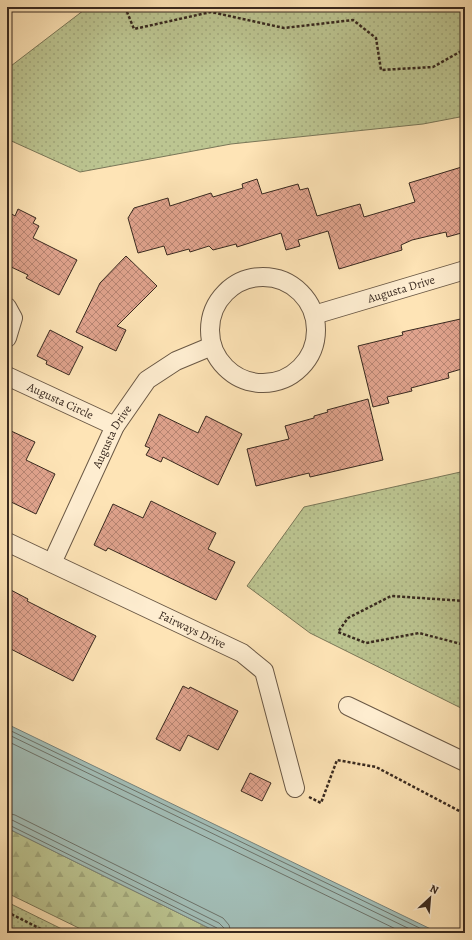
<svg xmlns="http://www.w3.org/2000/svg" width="472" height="940" font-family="Alegreya,serif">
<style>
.grass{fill:url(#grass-dots);stroke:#7a7758}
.forest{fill:url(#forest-firs);stroke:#7a7758}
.water{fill:#a2bdb6;stroke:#78827a}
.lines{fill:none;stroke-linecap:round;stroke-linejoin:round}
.shore{stroke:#6d736a;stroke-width:1}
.building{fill:url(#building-cross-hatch);stroke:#38291f}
.street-casing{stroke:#6a5845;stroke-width:20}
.path{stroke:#38291f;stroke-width:2.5;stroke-dasharray:3 2;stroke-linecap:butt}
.street{stroke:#feedd0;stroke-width:18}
.labels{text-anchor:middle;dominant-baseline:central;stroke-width:3;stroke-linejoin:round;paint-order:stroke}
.street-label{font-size:12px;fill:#38291f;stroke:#feedd0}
</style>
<defs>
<pattern id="grass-dots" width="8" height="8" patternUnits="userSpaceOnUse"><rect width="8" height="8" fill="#bcc591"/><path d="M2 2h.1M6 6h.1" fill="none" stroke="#a2a97d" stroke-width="1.8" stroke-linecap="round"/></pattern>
<pattern id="forest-firs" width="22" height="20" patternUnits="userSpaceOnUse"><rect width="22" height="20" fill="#bcc591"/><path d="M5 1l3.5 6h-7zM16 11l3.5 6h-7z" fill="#a2a97d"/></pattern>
<pattern id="building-cross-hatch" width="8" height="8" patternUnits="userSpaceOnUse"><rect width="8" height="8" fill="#e0a38d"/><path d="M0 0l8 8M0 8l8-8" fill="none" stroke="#b78573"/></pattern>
</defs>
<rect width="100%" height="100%" fill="#fee4b6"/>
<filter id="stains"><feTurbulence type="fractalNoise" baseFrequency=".005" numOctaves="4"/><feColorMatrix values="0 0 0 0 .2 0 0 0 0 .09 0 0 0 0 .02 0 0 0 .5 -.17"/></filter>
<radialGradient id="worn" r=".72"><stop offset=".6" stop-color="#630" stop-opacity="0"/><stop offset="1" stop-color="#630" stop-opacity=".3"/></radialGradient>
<g class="grass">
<polygon points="88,7 465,7 465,116 423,124 231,144 80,172 7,139 7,69"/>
<polygon points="465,471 465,710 310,633 247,586 304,507"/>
<polygon points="7,902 70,933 7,933"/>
</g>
<polygon class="forest" points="7,828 219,933 89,933 7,893"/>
<polygon class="water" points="7,724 439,933 219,933 7,828"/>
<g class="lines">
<g class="shore">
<polyline points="7,729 430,933"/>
<polyline points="7,734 418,933"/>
<polyline points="7,741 404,933"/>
<polyline points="7,813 15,815 223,918 229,925 231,933"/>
<polyline points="7,819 12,820 219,923 224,928 225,933"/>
<polyline points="7,824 217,928 220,933"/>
</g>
</g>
<g class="building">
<polygon points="465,166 465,232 447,237 446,232 412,240 401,245 402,250 339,269 328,231 298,240 300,246 286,250 281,233 237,247 236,244 213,250 209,246 190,252 189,249 167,255 164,246 138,253 128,218 134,208 168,198 170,206 211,193 213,197 243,188 242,184 257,179 262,194 298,184 300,190 308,188 317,216 360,204 364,217 415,202 409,183"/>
<polygon points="18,209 36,218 33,223 39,226 33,238 77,260 59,295 26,278 28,275 7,265 7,211 15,216"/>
<polygon points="126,256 157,286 117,326 126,330 116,351 76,332 100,283"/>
<polygon points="465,318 465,368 448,373 449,378 411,388 412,391 387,397 389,403 373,407 358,346 403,335 402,332"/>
<polygon points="50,330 83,347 69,375 46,364 47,361 37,356"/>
<polygon points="368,399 383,460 310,477 309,473 256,486 247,449 289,439 285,426 314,418 314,416 328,412 327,410"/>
<polygon points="159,414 198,433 206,416 242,434 218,485 163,457 161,462 146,455 150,448 145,446"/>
<polygon points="11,431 35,442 26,460 55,474 36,514 7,500 7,439"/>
<polygon points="151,501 216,533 208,549 235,562 216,600 108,548 106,551 94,545 113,504 143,518"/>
<polygon points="7,588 28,599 27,601 96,636 73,681 7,647"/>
<polygon points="183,686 189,689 190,687 238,711 218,750 188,735 180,751 156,739"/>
<polygon points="250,773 271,783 262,801 241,791"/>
</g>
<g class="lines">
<defs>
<g id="street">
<circle cx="263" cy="330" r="53"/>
<polyline points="7,307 13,318 7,338"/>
<path id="s1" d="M314,315L465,270"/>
<path id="s2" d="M7,376L115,426"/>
<path id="s3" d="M7,542L242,653L264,671L295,788"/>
<path id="s4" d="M52,563L115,426L147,380L176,361L212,346"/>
<polyline points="348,706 465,762"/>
</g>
</defs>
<use href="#street" class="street-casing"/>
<g class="path">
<polyline points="125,7 134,29 211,12 284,28 353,20 376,38 381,70 433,67 465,49"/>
<polyline points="465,601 391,596 348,618 338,632 366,643 419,633 465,645"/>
<polyline points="309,797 321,803 337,760 376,767 465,814"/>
<polyline points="7,912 49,933"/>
</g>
<use href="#street" class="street"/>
</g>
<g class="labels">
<g class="street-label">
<text stroke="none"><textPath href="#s1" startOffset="91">Augusta Drive</textPath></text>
<text stroke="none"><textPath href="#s2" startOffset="59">Augusta Circle</textPath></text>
<text stroke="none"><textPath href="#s4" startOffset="140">Augusta Drive</textPath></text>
<text stroke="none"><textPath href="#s3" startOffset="205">Fairways Drive</textPath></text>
</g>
</g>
<rect width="472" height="940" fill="none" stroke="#fee4b6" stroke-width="24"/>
<rect x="8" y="8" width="456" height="924" fill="none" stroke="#38291f" stroke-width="2"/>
<rect x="12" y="12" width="448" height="916" fill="none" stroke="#38291f"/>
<g transform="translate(430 898) rotate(26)" stroke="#feedd0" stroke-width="3" paint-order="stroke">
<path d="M0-3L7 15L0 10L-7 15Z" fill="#38291f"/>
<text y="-6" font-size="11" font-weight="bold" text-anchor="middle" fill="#38291f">N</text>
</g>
<rect width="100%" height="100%" filter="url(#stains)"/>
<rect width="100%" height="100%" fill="url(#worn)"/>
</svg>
